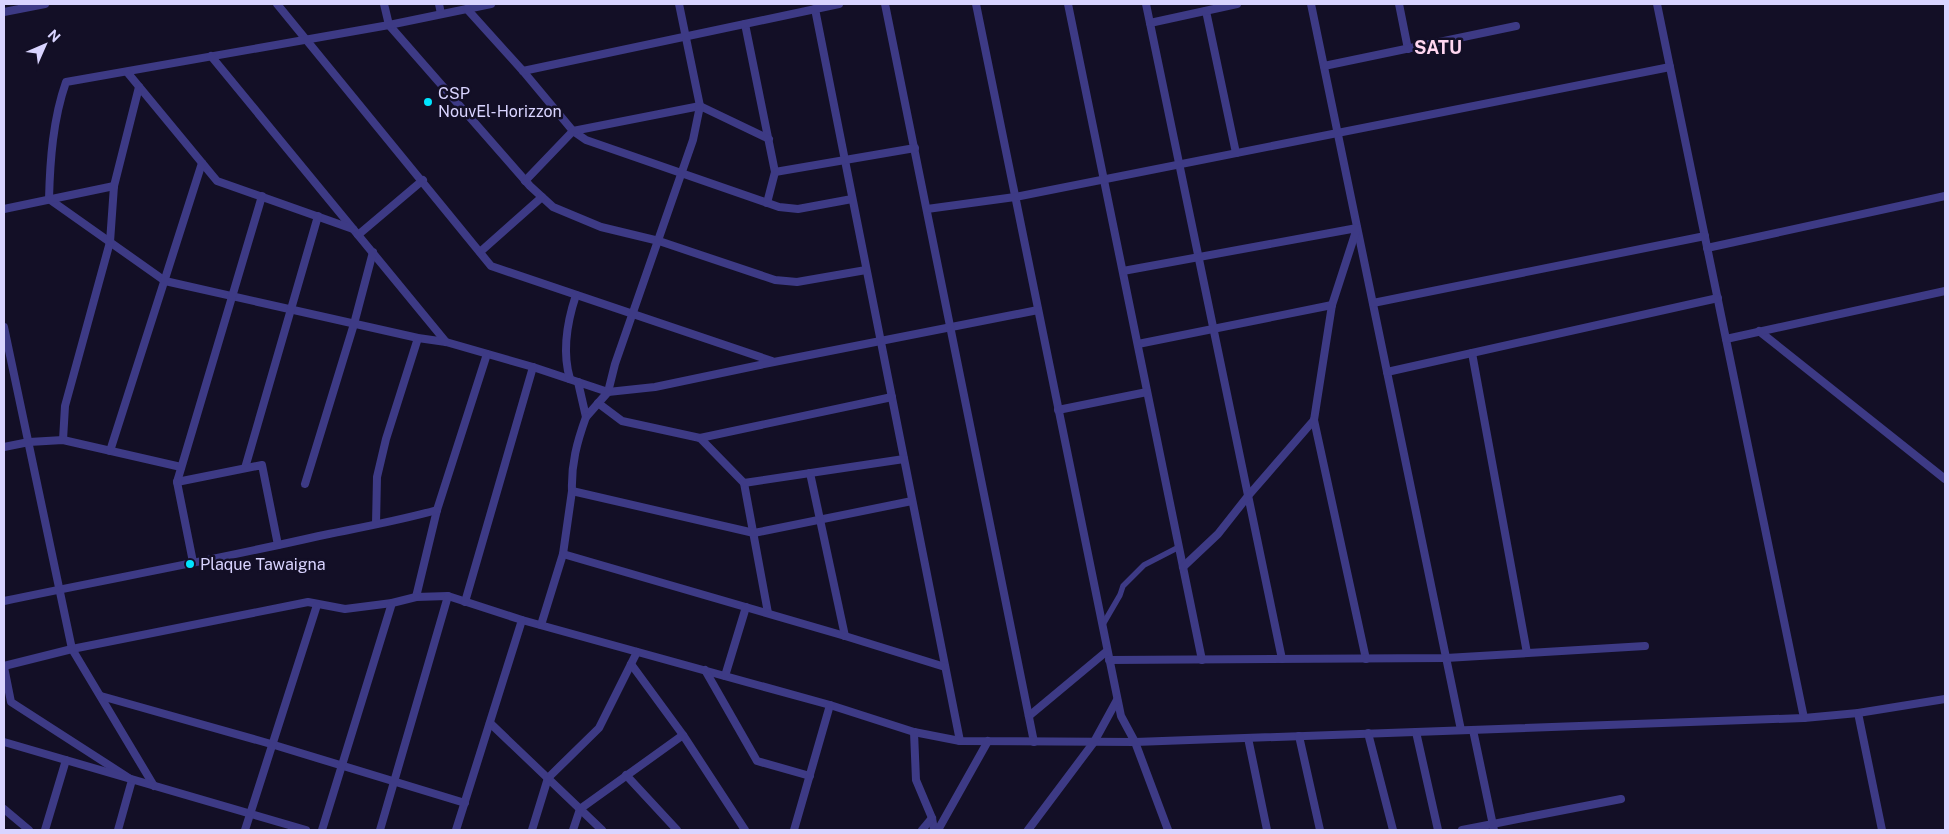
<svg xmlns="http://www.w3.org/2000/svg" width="1949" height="834" font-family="'Public Sans',sans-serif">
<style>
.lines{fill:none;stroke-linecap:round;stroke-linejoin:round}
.pedestrian{stroke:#3d3a85;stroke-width:5.5}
.minor{stroke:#3d3a85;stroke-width:8}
.poi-dot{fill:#00e5ff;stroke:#130f26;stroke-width:2}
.labels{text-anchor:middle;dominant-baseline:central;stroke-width:5;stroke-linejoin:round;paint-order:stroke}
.poi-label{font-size:16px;fill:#d9d4ff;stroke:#130f26;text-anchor:start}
.neighbourhood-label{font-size:18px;font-weight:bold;fill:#ffd6f0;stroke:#130f26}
</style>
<rect width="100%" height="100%" fill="#130f26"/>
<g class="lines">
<polyline class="pedestrian" points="1102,626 1120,595 1123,586 1144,565 1179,547"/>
<g class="minor">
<polyline points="277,4 491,266 772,361"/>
<polyline points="384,4 389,25 530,186 553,207 601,227 659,241 775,280 797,282 866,270"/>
<polyline points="439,4 441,14"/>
<path d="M491,4L389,25L66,82C53,119 50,160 49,199L165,281L418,338L446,342L533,367L608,392L655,387L774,362L1038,310"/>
<polyline points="885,4 1034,742"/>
<polyline points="976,4 1121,716 1135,742 1168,830"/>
<polyline points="1068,4 1202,660"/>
<polyline points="1146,4 1282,659"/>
<polyline points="1311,4 1461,730"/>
<polyline points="1399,4 1408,49"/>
<polyline points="1657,4 1804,718"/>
<polyline points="467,9 523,71 573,131 586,140 779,207 798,209 852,199"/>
<polyline points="815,9 960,741"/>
<polyline points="1206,11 1236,153"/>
<polyline points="4,12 45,4"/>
<polyline points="1150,23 1237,4"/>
<polyline points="745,24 775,172 767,203"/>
<polyline points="211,56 446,342"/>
<polyline points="1324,66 1516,26"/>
<polyline points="523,71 839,4"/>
<polyline points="127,72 217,181 353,229"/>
<polyline points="775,172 915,148"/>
<polyline points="525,181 573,131 700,106 769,139"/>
<polyline points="4,209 114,186"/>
<polyline points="927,209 1015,197 1670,67"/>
<polyline points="358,235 423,180"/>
<polyline points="1707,248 1945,196"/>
<polyline points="480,252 542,197"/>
<polyline points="1123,271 1357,228 1332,305 1314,420 1248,496 1218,534 1183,567"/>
<polyline points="1373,303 1705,236"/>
<polyline points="4,327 72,649 154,786"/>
<polyline points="1759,331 1945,479"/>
<polyline points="1726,339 1945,291"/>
<polyline points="1138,344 1332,305"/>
<polyline points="1472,353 1527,653"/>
<polyline points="487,354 437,510 416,597 448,596 522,620 830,705 914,732 960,741 1135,742 1804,718 1858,713 1945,699"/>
<polyline points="1387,372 1718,298"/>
<path d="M570,379C562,352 567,322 576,295"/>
<polyline points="578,382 586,417 608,392 615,364 693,140 700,106 679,4"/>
<polyline points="598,403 622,421 700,438 744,483 768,613"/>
<polyline points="1058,410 1147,392"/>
<path d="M586,417C577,442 571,464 572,491L754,533L912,501"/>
<polyline points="1314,420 1366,659"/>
<polyline points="700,438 892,397"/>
<polyline points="63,440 65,406 110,242 114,186 139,87"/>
<polyline points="4,447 29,442 63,440 181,467"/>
<polyline points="110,451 202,163"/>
<polyline points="245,468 318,216"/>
<polyline points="810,473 845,636"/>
<polyline points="177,482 262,465 278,545"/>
<polyline points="744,483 904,459"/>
<polyline points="305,484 354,324 373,252"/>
<polyline points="376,524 377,477 386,439 418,338"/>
<polyline points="563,554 845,636 945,667"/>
<polyline points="193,562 177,482 262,196"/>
<path d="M4,601C109,579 214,560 319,536C358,528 398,521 437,510"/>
<polyline points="465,602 533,367"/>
<polyline points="541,625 563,554 572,491"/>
<polyline points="1109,660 1446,658 1645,646"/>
<polyline points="631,664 683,735 745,830"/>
<polyline points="4,666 72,649 308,602 345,609 392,603"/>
<polyline points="4,667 11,702 132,780 118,830"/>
<polyline points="705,670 757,761 810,776"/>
<polyline points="725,676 746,607"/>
<polyline points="101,696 271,744 465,803"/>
<polyline points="1858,713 1882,830"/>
<polyline points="1029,716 1107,651"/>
<polyline points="490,723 602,830"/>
<polyline points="1473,730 1494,830"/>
<polyline points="914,732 916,780 932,818 934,830"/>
<polyline points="1416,732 1438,830"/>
<polyline points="1368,733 1393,830"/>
<polyline points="1299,736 1320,830"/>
<polyline points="1248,738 1267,830"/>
<polyline points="4,742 306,830"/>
<polyline points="626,775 677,830"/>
<polyline points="4,809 29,830"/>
<polyline points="45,830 66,760"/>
<polyline points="245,830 317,605"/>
<polyline points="322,830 392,603 416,597"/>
<polyline points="380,830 448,596"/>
<polyline points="456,830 522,620"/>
<polyline points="532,830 548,778 599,728 637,652"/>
<polyline points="573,830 580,809 683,735"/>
<polyline points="794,830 830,705"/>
<polyline points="922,830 932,818"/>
<polyline points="938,830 988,741"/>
<polyline points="1028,830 1094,742 1117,700"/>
<polyline points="1462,830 1621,799"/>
</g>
</g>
<g class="poi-dot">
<circle cx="428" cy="102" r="5"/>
<circle cx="190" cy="564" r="5"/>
</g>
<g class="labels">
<g class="poi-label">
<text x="438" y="93">CSP<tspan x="438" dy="18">NouvEl-Horizzon</tspan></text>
<text x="200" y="564">Plaque Tawaigna</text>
</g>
<g class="neighbourhood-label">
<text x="1438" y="47">SATU</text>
</g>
</g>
<rect width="1949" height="834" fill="none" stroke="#d9d4ff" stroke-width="10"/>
<g transform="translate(45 45) rotate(45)" stroke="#130f26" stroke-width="4" paint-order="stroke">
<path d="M0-4L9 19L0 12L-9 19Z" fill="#d9d4ff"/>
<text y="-8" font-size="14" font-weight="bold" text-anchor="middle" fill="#d9d4ff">N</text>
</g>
</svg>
